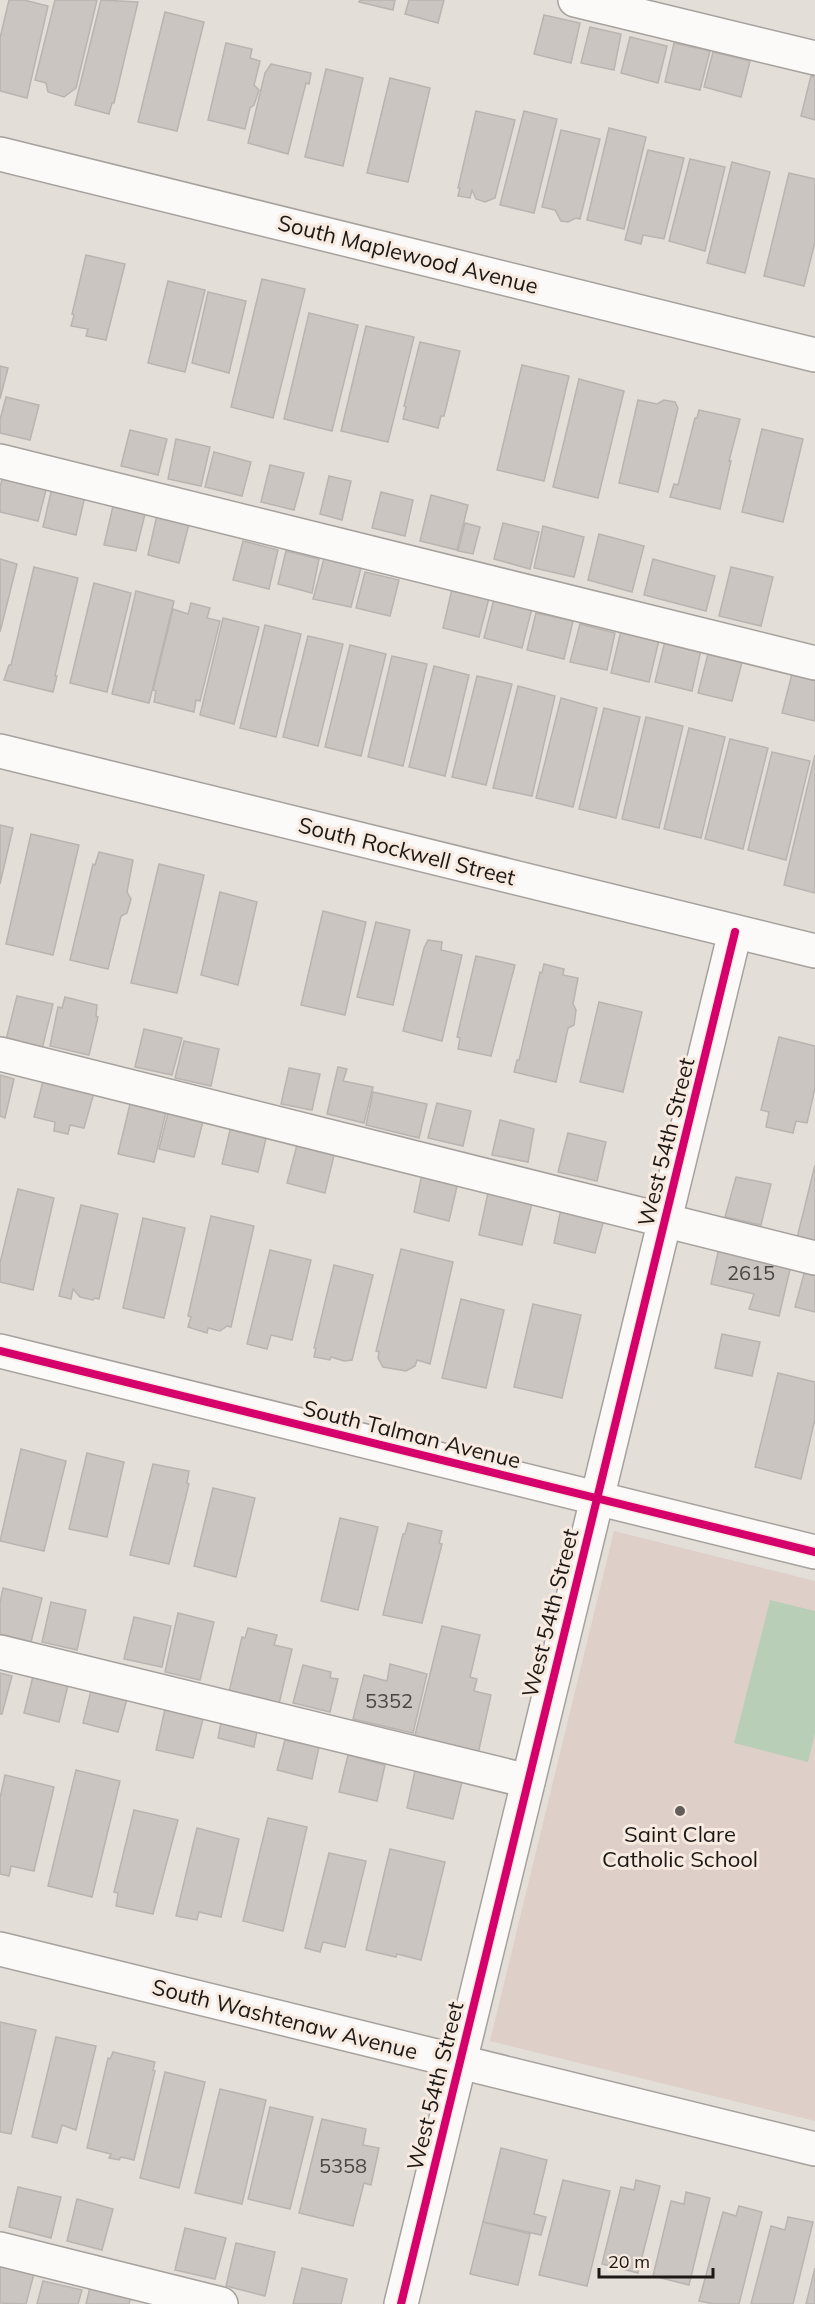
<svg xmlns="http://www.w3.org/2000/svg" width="815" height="2304" font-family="Mulish,sans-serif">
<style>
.built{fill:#ded0c8}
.green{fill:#b9ceb7}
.building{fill:#cac5c1;stroke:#b9b4b0;stroke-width:1.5}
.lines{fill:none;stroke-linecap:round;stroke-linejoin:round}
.minor-casing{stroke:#a6a19d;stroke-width:36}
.minor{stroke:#fbfaf9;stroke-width:33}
.cycleway-casing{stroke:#f7eae1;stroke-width:11}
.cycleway{stroke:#d6006c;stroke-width:8}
.poi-dot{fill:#625d5a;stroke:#f7eae1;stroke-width:2}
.labels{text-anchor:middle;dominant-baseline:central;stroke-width:6;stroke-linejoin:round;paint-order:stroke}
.number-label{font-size:20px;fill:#4a4643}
.street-label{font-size:22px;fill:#1c1815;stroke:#f7eae1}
.poi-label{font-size:22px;fill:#1c1815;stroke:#f7eae1}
</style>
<rect width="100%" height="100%" fill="#e4ded9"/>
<polygon class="built" points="614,1531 815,1581 815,2121 490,2041"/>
<polygon class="green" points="770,1600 815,1611 815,1734 808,1762 734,1743"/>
<g class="building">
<polygon points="9,0 24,0 48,6 27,98 0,91 0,38"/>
<polygon points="55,0 97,0 76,88 64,97 48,92 46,83 35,80"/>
<polygon points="101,0 138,2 114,103 112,103 109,114 75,105"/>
<polygon points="360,0 395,0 393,10 359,2"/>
<polygon points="409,0 444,0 438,23 405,14"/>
<polygon points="165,12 204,22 177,131 138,122"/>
<polygon points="544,15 580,23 571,63 534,54"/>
<polygon points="590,27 621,34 614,70 581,63"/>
<polygon points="630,37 667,46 658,83 621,73"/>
<polygon points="226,43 252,49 250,58 260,61 254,85 259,90 254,105 250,108 245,129 208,120"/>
<polygon points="674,43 710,51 700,90 665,82"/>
<polygon points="713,52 750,61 741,97 704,87"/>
<polygon points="271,64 311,73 309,84 306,83 288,154 248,143 265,73"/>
<polygon points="326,69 363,78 343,166 305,157"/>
<polygon points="811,76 815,77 815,120 801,116"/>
<polygon points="390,78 430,88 408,182 367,173"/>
<polygon points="476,111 515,120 495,198 485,202 476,199 472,190 470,198 458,196 460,188 458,188"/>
<polygon points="524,111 557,119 534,213 500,205"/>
<polygon points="609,128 646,137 624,229 587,220"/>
<polygon points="561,130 600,139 580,219 576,218 568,222 561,221 555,210 542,207"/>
<polygon points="648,150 684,158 664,239 643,235 641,244 625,240"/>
<polygon points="690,159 725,167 705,251 669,241"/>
<polygon points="732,162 770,172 745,273 707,263"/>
<polygon points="789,173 815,179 815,242 804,286 764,276"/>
<polygon points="86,255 125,264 106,340 86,336 88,329 71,326 74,315 72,314"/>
<polygon points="262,279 305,289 273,418 231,407"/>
<polygon points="168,281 205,290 185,372 148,363"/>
<polygon points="208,292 246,301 229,373 192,363"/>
<polygon points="309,313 358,325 332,431 284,419"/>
<polygon points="366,326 414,337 388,442 341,431"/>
<polygon points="420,342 460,351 444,416 441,416 438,428 403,419 406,407 404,406"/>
<polygon points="522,365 569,376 544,481 497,470"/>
<polygon points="0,366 8,368 0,399"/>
<polygon points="579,379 624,391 598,498 553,487"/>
<polygon points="6,397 39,405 30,440 0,433 0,420"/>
<polygon points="638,400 657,404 664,400 675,402 678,408 658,492 619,483"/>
<polygon points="699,410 740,419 729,461 731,461 720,509 670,497 674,484 678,485 695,418 697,418"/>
<polygon points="762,429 803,439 783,522 742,512"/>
<polygon points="130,430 167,439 158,475 121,466"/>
<polygon points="176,439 210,447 201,486 168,479"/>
<polygon points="214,452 251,462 242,496 205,487"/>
<polygon points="270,465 304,473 294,510 261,502"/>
<polygon points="3,476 47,486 38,521 0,512 0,487"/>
<polygon points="329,476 351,481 342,520 320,514"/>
<polygon points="52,488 85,496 76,535 43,527"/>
<polygon points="381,492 413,500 405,536 372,528"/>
<polygon points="431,495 468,505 457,550 420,541"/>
<polygon points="113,506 145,514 136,551 104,545"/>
<polygon points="157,515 189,524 179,563 148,555"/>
<polygon points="465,523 480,527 473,554 458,551"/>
<polygon points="503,523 539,532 530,569 494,559"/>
<polygon points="543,526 584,537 574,577 534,568"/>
<polygon points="599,534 644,546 632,592 588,580"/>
<polygon points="243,541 278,550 269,589 233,580"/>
<polygon points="286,551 319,559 312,593 278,584"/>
<polygon points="325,555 362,564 351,607 313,599"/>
<polygon points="0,559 17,564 0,632"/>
<polygon points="653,559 715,576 706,611 644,595"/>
<polygon points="34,567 78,578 55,676 57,676 53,692 4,680 9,665 11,665"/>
<polygon points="731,567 773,577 761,626 719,616"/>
<polygon points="365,572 399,580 390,616 356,608"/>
<polygon points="94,583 131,593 107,692 70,683"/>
<polygon points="452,589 489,598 479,637 443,628"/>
<polygon points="136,591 174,601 149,703 112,694"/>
<polygon points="494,599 532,608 522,648 484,638"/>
<polygon points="191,603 210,608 207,618 220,621 200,701 196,700 194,712 154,702 156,691 153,690 173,609 188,614"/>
<polygon points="536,613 573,621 564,659 527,650"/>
<polygon points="223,618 259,627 234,724 200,715"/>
<polygon points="580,624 615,633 607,670 570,662"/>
<polygon points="265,625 301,634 276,737 240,728"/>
<polygon points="621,631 659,640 649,682 611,673"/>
<polygon points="308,636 343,644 318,746 283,737"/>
<polygon points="665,641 701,650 692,691 655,682"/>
<polygon points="350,645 386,654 361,756 325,747"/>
<polygon points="708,654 742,662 732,701 698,693"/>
<polygon points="392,656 427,664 403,766 368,757"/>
<polygon points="434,666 469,675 445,776 409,767"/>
<polygon points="792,674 815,679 815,721 782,713"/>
<polygon points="477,676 512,684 486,785 452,777"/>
<polygon points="518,686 555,696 532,796 493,788"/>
<polygon points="561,698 597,708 573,807 536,798"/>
<polygon points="604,708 640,717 616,818 579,809"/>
<polygon points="646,717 683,726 659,828 622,819"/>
<polygon points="689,728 725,737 701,838 664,829"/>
<polygon points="730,739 768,748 743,849 705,839"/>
<polygon points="772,752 810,761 786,860 748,850"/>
<polygon points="815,755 815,893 784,885"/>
<polygon points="0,825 13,828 0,884"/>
<polygon points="31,834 79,845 53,955 6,944"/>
<polygon points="99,852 133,860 127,892 131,899 127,913 121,916 108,969 70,960 93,864 95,865"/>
<polygon points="159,864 204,875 177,993 131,983"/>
<polygon points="220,892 257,902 238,985 201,975"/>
<polygon points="323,911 366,922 345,1015 301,1005"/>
<polygon points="376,922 410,930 393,1005 357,997"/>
<polygon points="428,940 442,942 441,950 462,955 442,1041 403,1031 424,948"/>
<polygon points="476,956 515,965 491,1056 458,1049 460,1038 457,1037"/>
<polygon points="544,964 564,969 563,975 578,978 573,1004 576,1010 574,1025 568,1028 556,1082 514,1072 517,1060 519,1060 540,972 542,973"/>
<polygon points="17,996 53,1004 42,1049 6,1040"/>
<polygon points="65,997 97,1005 96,1016 98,1017 89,1055 50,1046 58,1007 62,1008"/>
<polygon points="599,1002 642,1012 623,1092 580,1082"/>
<polygon points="144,1029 182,1038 172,1075 135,1067"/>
<polygon points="779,1037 815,1046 815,1088 807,1123 796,1121 793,1133 766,1127 769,1112 761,1110"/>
<polygon points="184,1041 219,1049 211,1086 175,1078"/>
<polygon points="338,1067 347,1069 343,1081 373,1087 364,1123 327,1114"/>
<polygon points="289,1068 320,1074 312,1110 281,1104"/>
<polygon points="0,1075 14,1079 5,1118 0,1116"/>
<polygon points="44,1077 95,1089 84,1128 70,1125 68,1134 54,1131 55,1122 34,1117"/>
<polygon points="373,1092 427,1104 419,1138 366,1125"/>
<polygon points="437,1103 471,1111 463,1146 428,1138"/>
<polygon points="130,1104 166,1112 154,1162 118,1154"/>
<polygon points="168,1113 203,1121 194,1157 159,1149"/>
<polygon points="500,1120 534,1129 528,1162 492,1155"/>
<polygon points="231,1126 267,1134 258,1172 222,1164"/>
<polygon points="568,1133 606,1142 597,1181 558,1172"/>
<polygon points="298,1141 335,1151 325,1193 287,1183"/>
<polygon points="815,1165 815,1242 797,1238"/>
<polygon points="422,1174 458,1182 449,1221 414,1212"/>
<polygon points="736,1177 771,1184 761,1225 725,1217"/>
<polygon points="18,1189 54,1198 33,1290 0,1282 0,1263"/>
<polygon points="488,1193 532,1203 522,1245 479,1235"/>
<polygon points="81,1205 118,1214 99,1299 95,1298 93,1300 80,1297 73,1289 71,1299 59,1296"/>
<polygon points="561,1209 604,1219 595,1253 554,1243"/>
<polygon points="211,1216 254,1226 231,1327 227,1326 220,1331 208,1328 207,1333 188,1327 191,1317 188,1316"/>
<polygon points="143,1218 185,1228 164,1318 123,1308"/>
<polygon points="720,1243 792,1261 779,1316 749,1309 754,1294 711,1284"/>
<polygon points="401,1249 453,1262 430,1364 417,1360 415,1366 406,1371 383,1367 378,1358 379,1352 376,1351"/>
<polygon points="270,1250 311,1260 292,1340 271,1335 267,1349 247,1344"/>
<polygon points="334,1265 373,1275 352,1360 344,1361 331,1357 330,1360 314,1357 316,1348 314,1348"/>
<polygon points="805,1270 815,1273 815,1312 795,1307"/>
<polygon points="461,1299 504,1310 486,1388 442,1378"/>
<polygon points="533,1304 581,1315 562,1398 514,1387"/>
<polygon points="722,1334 760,1342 752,1376 715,1368"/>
<polygon points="778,1373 815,1382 815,1419 801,1479 755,1467"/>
<polygon points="21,1449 66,1461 44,1551 0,1541"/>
<polygon points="87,1453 124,1462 107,1537 69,1529"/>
<polygon points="153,1464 189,1471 187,1483 189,1484 169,1564 130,1555"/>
<polygon points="213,1488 255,1498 236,1577 194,1566"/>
<polygon points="340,1518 378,1527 358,1610 321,1601"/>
<polygon points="408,1523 442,1531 439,1543 442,1544 422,1623 383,1615 403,1534 405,1534"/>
<polygon points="3,1588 42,1598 31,1642 0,1634 0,1603"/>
<polygon points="51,1602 86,1610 77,1650 42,1642"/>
<polygon points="178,1613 214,1622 200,1680 165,1672"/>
<polygon points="134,1617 171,1626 162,1667 124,1659"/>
<polygon points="442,1626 480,1635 470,1677 477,1679 474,1691 491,1695 478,1754 414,1739"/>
<polygon points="248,1628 277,1635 274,1645 292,1649 279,1704 229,1692 242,1637 245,1638"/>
<polygon points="390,1664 427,1674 413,1733 353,1719 364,1675 387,1681"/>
<polygon points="303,1665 331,1672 330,1678 338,1679 330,1712 293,1703"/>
<polygon points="0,1673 12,1676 2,1714 0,1714"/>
<polygon points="33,1676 68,1685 59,1722 24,1713"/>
<polygon points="91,1691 127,1699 118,1732 83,1723"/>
<polygon points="165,1709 203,1719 193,1758 156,1750"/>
<polygon points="221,1723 257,1731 254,1747 218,1738"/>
<polygon points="285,1740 319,1747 312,1779 277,1770"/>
<polygon points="348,1755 385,1765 377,1801 339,1792"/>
<polygon points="416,1766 463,1778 453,1819 407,1808"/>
<polygon points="76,1770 120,1781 92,1897 48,1886"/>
<polygon points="5,1775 54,1787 34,1871 11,1866 9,1876 0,1874 0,1798"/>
<polygon points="134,1810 178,1820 153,1914 116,1906 118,1893 114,1892"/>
<polygon points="268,1818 307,1827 283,1931 243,1921"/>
<polygon points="197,1828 239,1839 221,1917 199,1912 197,1920 176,1916"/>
<polygon points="390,1849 445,1862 421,1960 397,1954 396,1957 366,1950"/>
<polygon points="329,1853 366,1861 345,1947 323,1942 320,1952 305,1948"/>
<polygon points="0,2022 36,2030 11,2134 0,2132"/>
<polygon points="56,2037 96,2046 76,2130 62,2125 57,2143 32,2137"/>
<polygon points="113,2052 155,2062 153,2070 155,2071 134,2160 121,2157 119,2160 109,2158 111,2154 87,2148 108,2058 110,2059"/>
<polygon points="165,2072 205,2082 179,2188 140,2178"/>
<polygon points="220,2089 266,2100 242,2204 195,2193"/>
<polygon points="270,2107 313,2117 290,2209 248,2199"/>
<polygon points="322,2119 366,2129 363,2145 379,2148 371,2185 364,2183 353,2226 299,2213"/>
<polygon points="501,2148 547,2160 534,2214 546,2217 541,2235 483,2222"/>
<polygon points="563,2180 610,2191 587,2286 539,2275"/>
<polygon points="636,2180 660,2186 638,2273 602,2264 621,2187 634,2190"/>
<polygon points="18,2187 61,2197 51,2238 9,2227"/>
<polygon points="686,2192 710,2198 689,2285 653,2276 671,2201 684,2204"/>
<polygon points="77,2199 113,2209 102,2250 67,2241"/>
<polygon points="739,2206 762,2212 739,2304 714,2304 699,2301 723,2212 736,2216"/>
<polygon points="788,2217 813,2222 793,2304 751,2304 771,2226 785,2230"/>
<polygon points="483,2222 530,2234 518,2285 470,2274"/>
<polygon points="185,2228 226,2238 215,2279 175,2270"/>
<polygon points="236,2243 275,2252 265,2296 226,2286"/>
<polygon points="0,2257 36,2266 26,2304 0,2303"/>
<polygon points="302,2268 347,2279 341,2304 293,2304"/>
<polygon points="815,2268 815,2304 806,2304"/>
<polygon points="43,2281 82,2290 78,2304 37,2304"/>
<polygon points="91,2283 132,2293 129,2304 86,2304"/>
</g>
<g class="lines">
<defs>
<g id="minor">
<polyline points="575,0 815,58"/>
<polyline points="0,154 815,355"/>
<polyline points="0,461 815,663"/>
<polyline points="0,751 815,951"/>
<polyline points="0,1054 815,1258"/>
<polyline points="0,1351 815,1552"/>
<polyline points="0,1652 528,1781"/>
<polyline points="0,1949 815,2149"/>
<polyline points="0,2249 221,2304"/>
<polyline points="401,2304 735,932"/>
</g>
</defs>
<use href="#minor" class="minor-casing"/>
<use href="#minor" class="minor"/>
<defs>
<g id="cycleway">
<polyline points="0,1351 815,1552"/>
<polyline points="401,2304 735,932"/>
</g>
</defs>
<use href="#cycleway" class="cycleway-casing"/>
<use href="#cycleway" class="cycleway"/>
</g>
<circle class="poi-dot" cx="680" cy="1811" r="6"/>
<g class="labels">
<g class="number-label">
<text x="751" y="1272">2615</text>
<text x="389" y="1700">5352</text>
<text x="343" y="2165">5358</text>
</g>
<g class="street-label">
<text transform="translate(408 254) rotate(14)">South Maplewood Avenue</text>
<text transform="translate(407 851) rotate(14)">South Rockwell Street</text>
<text transform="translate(666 1142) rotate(-76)">West 54th Street</text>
<text transform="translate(412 1434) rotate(14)">South Talman Avenue</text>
<text transform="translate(550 1613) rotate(-76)">West 54th Street</text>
<text transform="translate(285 2019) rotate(14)">South Washtenaw Avenue</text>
<text transform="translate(435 2086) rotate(-76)">West 54th Street</text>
</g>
<g class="poi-label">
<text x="680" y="1834">Saint Clare<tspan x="680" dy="25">Catholic School</tspan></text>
</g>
</g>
<path d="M599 2268v9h114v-9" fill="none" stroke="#1c1815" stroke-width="3"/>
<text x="608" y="2268" font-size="18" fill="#1c1815" stroke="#f7eae1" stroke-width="4.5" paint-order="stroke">20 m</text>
</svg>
